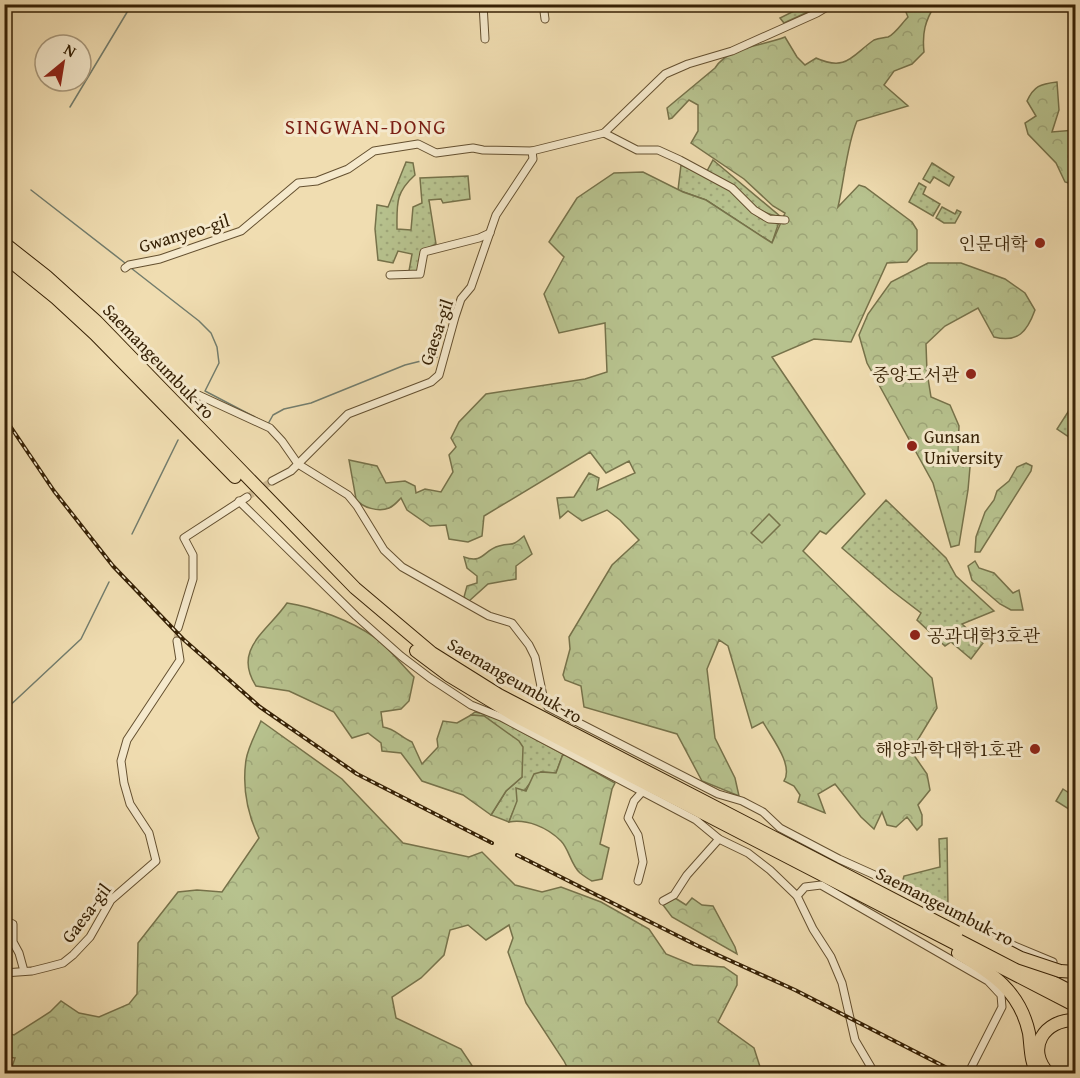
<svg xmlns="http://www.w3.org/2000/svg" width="1080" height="1078" font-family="'Gentium Book Plus','Noto Serif KR',serif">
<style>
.green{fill:url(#green-dots);stroke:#76724a;stroke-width:1.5}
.forest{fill:url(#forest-crowns);stroke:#76724a;stroke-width:1.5}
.pitch{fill:#b7c28e;stroke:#76724a;stroke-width:1.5}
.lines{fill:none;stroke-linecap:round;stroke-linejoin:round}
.stream{stroke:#737d6d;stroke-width:1.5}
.street-tunnel{stroke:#cbb78f;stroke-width:7;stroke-dasharray:7 3.5;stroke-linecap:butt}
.street-casing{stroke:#645030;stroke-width:9}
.highway-casing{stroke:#362105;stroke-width:14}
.street{stroke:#f5e9cc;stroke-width:7}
.highway{stroke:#f0ddb1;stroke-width:12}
.rail-casing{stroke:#362105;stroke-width:4}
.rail{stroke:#f5e9cc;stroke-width:1.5;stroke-dasharray:4.5;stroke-linecap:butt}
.highway-bridge-casing{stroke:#362105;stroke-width:14;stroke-linecap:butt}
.highway-bridge{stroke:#f0ddb1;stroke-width:12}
.poi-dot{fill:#8f2418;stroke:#f5e9cc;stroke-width:2}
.labels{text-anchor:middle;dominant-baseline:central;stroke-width:6;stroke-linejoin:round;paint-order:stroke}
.street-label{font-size:18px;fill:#362105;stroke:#f5e9cc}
.poi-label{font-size:18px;fill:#362105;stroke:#f5e9cc;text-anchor:end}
.quarter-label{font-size:21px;letter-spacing:1.5px;fill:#7a1f14;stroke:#f5e9cc}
</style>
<defs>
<pattern id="green-dots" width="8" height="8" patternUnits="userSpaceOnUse" patternTransform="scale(1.5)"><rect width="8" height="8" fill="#b7c28e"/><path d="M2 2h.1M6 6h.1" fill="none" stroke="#9ea679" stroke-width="1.8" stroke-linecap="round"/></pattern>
<pattern id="forest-crowns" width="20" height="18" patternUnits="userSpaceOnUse" patternTransform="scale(1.5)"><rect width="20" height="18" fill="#b7c28e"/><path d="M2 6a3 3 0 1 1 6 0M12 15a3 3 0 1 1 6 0" fill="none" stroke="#9ea679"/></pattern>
</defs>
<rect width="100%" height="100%" fill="#f0ddb1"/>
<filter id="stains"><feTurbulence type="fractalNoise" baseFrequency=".00333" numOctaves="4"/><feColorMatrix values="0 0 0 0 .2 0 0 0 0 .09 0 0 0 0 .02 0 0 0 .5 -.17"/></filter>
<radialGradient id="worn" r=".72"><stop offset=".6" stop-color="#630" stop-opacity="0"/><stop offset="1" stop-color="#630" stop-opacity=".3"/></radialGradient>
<g class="green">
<polygon points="808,4 823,5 784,23 780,18"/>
<path d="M713,160L781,217C753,213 729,188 707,171Z"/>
<path d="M406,162L413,163L415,175C395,193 397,204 397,229L411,230L413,207L422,203L420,178L468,176L470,199L443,203L441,199L429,200L436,244L421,251L419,271H409L412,254L398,251L393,263L378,260L375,229L377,205L388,207Z"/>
<polygon points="932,163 954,177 949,186 934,177 930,183 923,179"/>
<polygon points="681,165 715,180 734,193 750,209 779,222 772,243 706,200 678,190"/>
<polygon points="919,183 926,187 923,194 940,204 933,216 909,202"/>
<polygon points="942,207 955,214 957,210 961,212 955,223 944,223 936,218"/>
<polygon points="1075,401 1075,441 1057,429"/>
<polygon points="886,500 946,558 956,576 994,611 962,624 983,643 971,659 951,642 945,646 917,620 921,613 891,590 842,548"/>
<path d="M475,712L492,716L563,754L556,773L541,772C525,785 516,803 509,822L491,815L506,791L522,777L496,725L484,716L471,715Z"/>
<polygon points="947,838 948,907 902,883 904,876 940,867 939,839"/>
</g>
<g class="forest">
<path d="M903,5H935C925,21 922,33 924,52L912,64L894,71L884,85L908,106L857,121C847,144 844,181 838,207L859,185L865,187L912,222L917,230V250L907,262L887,263L851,342L814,339L772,357L865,494L826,534L820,531L803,551L932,678L937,708L911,751L927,774L930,790L918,805L922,815V825L917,830L907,817L896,827L887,825L882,812L874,829L861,817L835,784L818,794L825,813L798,802L800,795L794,786L784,781C794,765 771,737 763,722L752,728L728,646L719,640L707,669L715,738L735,778L739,796L702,781L677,734L584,707L581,686L565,680L563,675L570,649L569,637L612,565L639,540L620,520L607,510L582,521L568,511L560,518L557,498L574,497L589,473L599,478L597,490L635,473L629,461L606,473L590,452L484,516L482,536L468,542L449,539L446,525L430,526L407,510L401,498C398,501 394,506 389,508C379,512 362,508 356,499L349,460L377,466L386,483L405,481L415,486L416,493L425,489L441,492L453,472L449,455L456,447L451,438L459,422L486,394L585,379L607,372L605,323L559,333L544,294L564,257L549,242L577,198L614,173L643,172L683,192L706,200L772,243L785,213L773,206L744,179L691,143L698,131V105L689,100L672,118L669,119L667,108L715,68C729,46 763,46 785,37L797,57L805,65L816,58C847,72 852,55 874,40C879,38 883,38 888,37C895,34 902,23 908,17Z"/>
<path d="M1057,82L1059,110L1052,132L1075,130V185L1065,182L1056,163L1028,134L1025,123L1036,116L1027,101C1034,86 1040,84 1057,82Z"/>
<path d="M928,263H961L1005,279L1025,293L1035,310C1027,332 1018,343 994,337L978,308L945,326L926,344L927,372L931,397L950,405L959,426L958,453L970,467L968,490L959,545L951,547L933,483L867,363L859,335L868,314L891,282Z"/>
<polygon points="1026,463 1032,466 1031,471 980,552 975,552 976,537 985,512 994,500 997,491 1009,481 1017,467"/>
<path d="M524,536L532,554L516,566V579L488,584L468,602L464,597L467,586L477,583V576L467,568L464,557C484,564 483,550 499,546C514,542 510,548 524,536Z"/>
<polygon points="975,561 979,568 994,573 1013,593 1019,590 1023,610 1011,610 1000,604 972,580 968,566"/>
<path d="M287,603C314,607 352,621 374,637C389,648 401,664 414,677L409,701L401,709L381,712L383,727C396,729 400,737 412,742L422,764L438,747L437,739L443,721L457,723L471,715L484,716L519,741L523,747L522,777L506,791L491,815L463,795L422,781L401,753L382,751L381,743L368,733L352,738L334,712L289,691L256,686C232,649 268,631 287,603Z"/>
<path d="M261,721L342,779L403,843L469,857L482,852L515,885L542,892L561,887L601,902L649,929L666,954L693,965L724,967L737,976V985L718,1022L754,1048L762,1073H570L564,1061L526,1003L508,952L513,938L509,925L486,940L468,925L450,930L444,955L421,978L392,997L396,1018L461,1049L477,1073H10L15,1058L5,1057V1032L14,1035L50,1012L61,1001L79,1013L99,1017L129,1004L137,994L138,943L178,892L197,890L222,892L259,838C247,813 242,788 246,760C248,747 256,733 261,721Z"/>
<path d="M563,754L615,783L612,789L600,844L609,848L602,879L592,881C588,879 584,876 580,873C571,865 569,849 561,841C547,827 527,819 509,822L517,801L516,788L526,791L534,774L541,772L556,773Z"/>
<polygon points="675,898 686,905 692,898 702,905 713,906 735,947 737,954 672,917 663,905"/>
</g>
<g class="pitch">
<polygon points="769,514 780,525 762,543 751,533"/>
<polygon points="1063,789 1075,797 1075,813 1056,801"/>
</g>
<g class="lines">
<g class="stream">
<polyline points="70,107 132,4"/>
<polyline points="31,190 125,263"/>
<polyline points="4,206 8,208 4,213"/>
<polyline points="131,268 199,321 211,333 217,347 219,363 205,391 268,424 273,415 284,409 311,403 405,365 437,357"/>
<polyline points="132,534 178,440"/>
<polyline points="4,711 81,639 109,582"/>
</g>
<g class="street-tunnel">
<polyline points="247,497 272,481"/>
<polyline points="177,641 178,628"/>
</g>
<defs>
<g id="street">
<polyline points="483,4 485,39"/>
<polyline points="543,4 545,19"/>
<polyline points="604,133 637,150 658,150 680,160 732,188 754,210 769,219 785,220"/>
<polyline points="125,268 129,265 160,259 241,231 298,183 317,181 348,169 374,151 418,144 436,153 473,148 483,150 532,151 604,133 665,74 688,64 732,51 817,13 832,4"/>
<polyline points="390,275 420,274 424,252 479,238 490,233"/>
<polyline points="194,393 270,428 282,441 298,464 348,495 357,506 384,550 402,567 489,616 512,623 529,645 535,657 544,701 548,707 718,794 742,801 763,812 780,828 839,859 897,885 1010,944 1053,962"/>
<polyline points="272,481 291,471 348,414 431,382 439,375 455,317 461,299 471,287 496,215 533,159 532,151"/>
<polyline points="239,501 356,616 401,656 430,678 471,705 501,717 696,820 719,839 748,853 770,870 797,896 813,929 831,957 842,983 855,1040 875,1074"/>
<polyline points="178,628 193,579 193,555 184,538 247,497"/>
<polyline points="638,881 643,862 638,835 628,818 634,801 642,792"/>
<polyline points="797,896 805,887 821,885 988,981 1001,995 1002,1007 971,1068"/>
<polyline points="663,901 674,895 687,875 719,839"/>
<polyline points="4,920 13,924 13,942 19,953 24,971"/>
<polyline points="4,973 32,971 48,967 63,963 73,955 90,937 111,900 156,861 149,833 130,804 124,783 121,761 127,740 180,660 177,641"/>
</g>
<g id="highway">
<polyline points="4,243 46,276 97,322 355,588 432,653 499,695 1076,994"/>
<polyline points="4,256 56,298 95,334 235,477"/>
<polyline points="416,651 448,675 521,719 1076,1006"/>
<path d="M958,953C992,973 1020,991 1029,1033C1031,1047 1030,1062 1038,1074"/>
<polyline points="1060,971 1076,972"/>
<path d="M1049,1074C1025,1049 1044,1019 1076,1020"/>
</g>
</defs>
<use href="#street" class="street-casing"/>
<use href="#highway" class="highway-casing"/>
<use href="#street" class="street"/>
<use href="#highway" class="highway"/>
<defs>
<g id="rail">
<polyline points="4,417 54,491 113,566 183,639 260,707 357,774 492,843"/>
<polyline points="517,855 698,946 795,990 959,1074"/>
</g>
</defs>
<use href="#rail" class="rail-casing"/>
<use href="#rail" class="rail"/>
<defs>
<polyline id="highway-bridge" points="965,929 1021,958 1060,971"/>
</defs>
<use href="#highway-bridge" class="highway-bridge-casing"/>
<use href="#highway-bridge" class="highway-bridge"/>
</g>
<g class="poi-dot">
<circle cx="1040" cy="243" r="6"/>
<circle cx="971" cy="374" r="6"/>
<circle cx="912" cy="446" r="6"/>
<circle cx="915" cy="635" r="6"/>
<circle cx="1035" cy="749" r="6"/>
</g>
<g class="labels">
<g class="street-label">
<text transform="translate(184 233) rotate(-17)">Gwanyeo-gil</text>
<text transform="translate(436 332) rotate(-71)">Gaesa-gil</text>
<text transform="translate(159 361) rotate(46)">Saemangeumbuk-ro</text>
<text transform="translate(515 680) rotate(30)">Saemangeumbuk-ro</text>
<text transform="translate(945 906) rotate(27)">Saemangeumbuk-ro</text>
<text transform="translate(86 913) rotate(-53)">Gaesa-gil</text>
</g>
<g class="poi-label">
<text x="1028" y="243">인문대학</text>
<text x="959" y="374">중앙도서관</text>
<text x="924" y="436" text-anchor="start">Gunsan<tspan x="924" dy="21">University</tspan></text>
<text x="927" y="635" text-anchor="start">공과대학3호관</text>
<text x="1023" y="749">해양과학대학1호관</text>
</g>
<g class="quarter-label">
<text x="366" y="126">SINGWAN-DONG</text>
</g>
</g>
<rect width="1080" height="1078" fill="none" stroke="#f0ddb1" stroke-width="24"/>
<rect x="6" y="6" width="1068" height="1066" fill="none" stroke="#362105" stroke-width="3"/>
<rect x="12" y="12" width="1056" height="1054" fill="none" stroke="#362105" stroke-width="1.5"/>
<g transform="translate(63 63) rotate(30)"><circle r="28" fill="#f5e9cc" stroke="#a9997c" stroke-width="1.5"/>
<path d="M0-4.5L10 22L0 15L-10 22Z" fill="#8f2418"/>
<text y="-9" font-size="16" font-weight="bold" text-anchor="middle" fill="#362105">N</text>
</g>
<rect width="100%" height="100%" filter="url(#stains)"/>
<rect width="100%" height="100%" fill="url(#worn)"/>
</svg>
